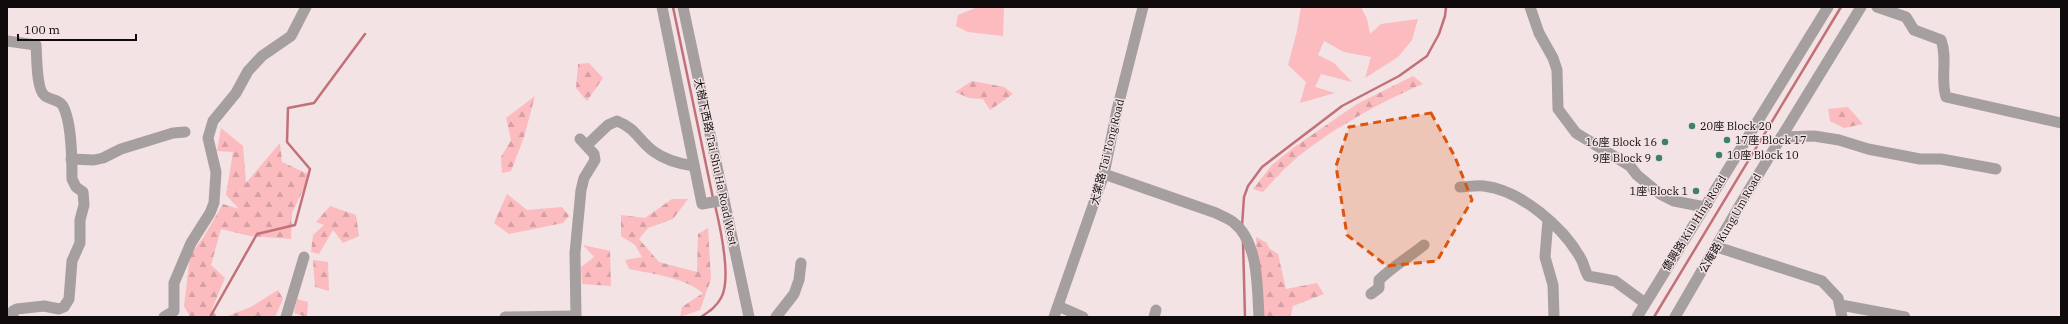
<svg xmlns="http://www.w3.org/2000/svg" width="2068" height="324" font-family="'IBM Plex Serif','Noto Sans TC',serif">
<style>
.grass{fill:#fbbbbf}
.forest{fill:url(#forest-firs)}
.lines{fill:none;stroke-linecap:round;stroke-linejoin:round}
.stream{stroke:#c27179;stroke-width:2.5}
.minor{stroke:#a69f9f;stroke-width:11}
.marked{fill:#dd550c;fill-opacity:0.2;stroke:#dd550c;stroke-width:3;stroke-dasharray:8 5;stroke-linejoin:round}
.poi-dot{fill:#3e8070;stroke:#f3e3e4;stroke-width:1.5}
.labels{text-anchor:middle;dominant-baseline:central;stroke-width:3;stroke-linejoin:round;paint-order:stroke}
.poi-label{font-size:11px;fill:#0f0a0b;stroke:#f3e3e4;text-anchor:start}
.street-label{font-size:11px;fill:#0f0a0b;stroke:#f3e3e4}
</style>
<defs>
<pattern id="forest-firs" width="22" height="20" patternUnits="userSpaceOnUse"><rect width="22" height="20" fill="#fbbbbf"/><path d="M5 1l3.5 6h-7zM16 11l3.5 6h-7z" fill="#d69fa3"/></pattern>
</defs>
<rect width="100%" height="100%" fill="#f3e3e4"/>
<g class="grass">
<polygon points="978,7 1004,7 1003,36 968,32 956,26 958,15"/>
<polygon points="1301,7 1361,7 1367,19 1370,34 1381,24 1418,19 1412,40 1398,57 1365,78 1371,57 1344,52 1324,41 1318,55 1334,63 1352,82 1321,74 1315,87 1335,93 1300,103 1306,82 1288,65 1297,31"/>
</g>
<g class="forest">
<polygon points="589,63 603,78 587,101 576,88 578,64"/>
<path d="M1413,76L1423,84C1382,101 1324,133 1291,163C1281,172 1272,182 1263,192L1253,189L1272,165L1293,148L1357,104Z"/>
<polygon points="972,81 1004,87 1013,94 990,110 983,99 969,98 955,92"/>
<polygon points="535,96 524,137 511,171 502,173 501,157 511,140 506,118"/>
<polygon points="1848,107 1863,124 1844,128 1830,121 1828,109"/>
<polygon points="221,128 243,146 246,183 280,143 282,162 310,175 292,213 291,239 250,236 221,229 211,265 225,278 212,309 217,317 190,317 184,306 190,255 203,238 223,204 239,209 226,195 233,152 217,151"/>
<polygon points="507,194 527,210 562,207 569,216 563,223 509,234 494,223"/>
<path d="M672,199H688L673,219L648,228L639,239L659,262L697,272L698,234L708,228L711,279L700,310L680,317L682,307L703,293C683,277 653,274 629,269L625,260L642,257L635,245L621,236V215L645,218Z"/>
<polygon points="330,206 356,215 359,236 343,243 333,230 319,254 311,252 313,235 324,225 316,222"/>
<polygon points="1256,237 1267,243 1269,248 1278,254 1286,289 1317,283 1324,294 1293,306 1290,317 1259,317"/>
<polygon points="583,245 610,251 611,286 582,284 581,267 594,257"/>
<polygon points="313,260 328,262 329,291 315,287"/>
<polygon points="278,290 283,299 275,317 225,317 251,307"/>
<polygon points="297,299 308,302 307,317 294,313"/>
</g>
<g class="lines">
<g class="stream">
<polyline points="673,7 713,198"/>
<polyline points="1242,226 1244,197 1248,186 1262,167 1342,106 1399,76 1427,56 1439,34 1445,16 1446,7"/>
<polyline points="1243,241 1245,317"/>
<polyline points="210,317 257,234 295,225 310,169 287,142 288,108 314,103 365,34"/>
<path d="M701,317C710,311 716,307 721,298C732,279 720,226 715,205"/>
<polyline points="1654,317 1841,7"/>
</g>
<g class="minor">
<polyline points="662,7 702,204 724,200"/>
<polyline points="683,7 749,317"/>
<polyline points="1530,7 1539,33 1553,58 1557,70 1558,109 1576,133 1630,166 1637,175 1660,194 1674,201 1705,207"/>
<path d="M1877,7L1906,17L1914,30L1941,40C1948,58 1940,79 1946,97L2061,123"/>
<path d="M7,41L36,45C37,56 36,90 45,96C50,100 59,99 63,106C72,123 72,160 72,179L76,187L83,192L84,205L80,220V243L72,261L69,299L64,307L59,309L44,306L17,309L13,311V317"/>
<polyline points="1781,137 1814,136 1839,140 1868,149 1920,159 1941,159 1996,169"/>
<path d="M587,145L608,125L617,121C637,129 638,140 653,151C665,160 680,164 694,166"/>
<polyline points="71,159 94,160 103,158 121,149 173,133 185,132"/>
<path d="M1104,174L1216,213C1221,216 1228,218 1233,222C1259,242 1257,287 1259,317"/>
<path d="M1460,187C1467,187 1476,185 1484,186C1520,190 1562,226 1580,257C1584,263 1584,269 1588,276L1615,281L1645,303"/>
<polyline points="1548,220 1545,257 1553,285 1554,317"/>
<polyline points="1717,247 1822,281 1838,298 1842,317"/>
<path d="M1371,294L1379,288V280C1392,267 1409,257 1424,245"/>
<polyline points="1841,305 1905,317"/>
<polyline points="1058,306 1083,317"/>
<polyline points="164,317 174,311 174,283 191,243 210,213 214,203 216,172 208,138 213,121 236,93 248,71 262,56 291,36 306,7"/>
<polyline points="286,317 304,257"/>
<polyline points="505,317 576,316"/>
<polyline points="576,317 575,253 581,190 584,178 595,160 594,154 580,139"/>
<polyline points="776,317 794,294 799,280 801,263"/>
<polyline points="1054,317 1104,174 1117,110 1143,7"/>
<polyline points="1154,317 1156,310"/>
<polyline points="1637,317 1828,7"/>
<polyline points="1675,317 1744,198 1861,7"/>
</g>
</g>
<path class="marked" d="M1431,113L1455,157L1472,200L1437,261L1387,266L1347,235L1336,166L1349,127Z"/>
<g class="poi-dot">
<circle cx="1692" cy="126" r="4"/>
<circle cx="1727" cy="140" r="4"/>
<circle cx="1665" cy="142" r="4"/>
<circle cx="1719" cy="155" r="4"/>
<circle cx="1659" cy="158" r="4"/>
<circle cx="1696" cy="191" r="4"/>
</g>
<g class="labels">
<g class="poi-label">
<text x="1700" y="126">20座 Block 20</text>
<text x="1735" y="140">17座 Block 17</text>
<text x="1657" y="142" text-anchor="end">16座 Block 16</text>
<text x="1727" y="155">10座 Block 10</text>
<text x="1651" y="158" text-anchor="end">9座 Block 9</text>
<text x="1688" y="191" text-anchor="end">1座 Block 1</text>
</g>
<g class="street-label">
<text transform="translate(1107 152) rotate(-76)">大棠路 Tai Tong Road</text>
<text transform="translate(716 162) rotate(78)">大樹下西路 Tai Shu Ha Road West</text>
<text transform="translate(1694 223) rotate(-58)">僑興路 Kiu Hing Road</text>
<text transform="translate(1730 223) rotate(-60)">公庵路 Kung Um Road</text>
</g>
</g>
<rect width="2068" height="324" fill="none" stroke="#0f0a0b" stroke-width="16"/>
<path d="M18 34v6h118v-6" fill="none" stroke="#0f0a0b" stroke-width="2"/>
<text x="24" y="34" font-size="12" fill="#0f0a0b" stroke="#f3e3e4" stroke-width="3" paint-order="stroke">100 m</text>
</svg>
